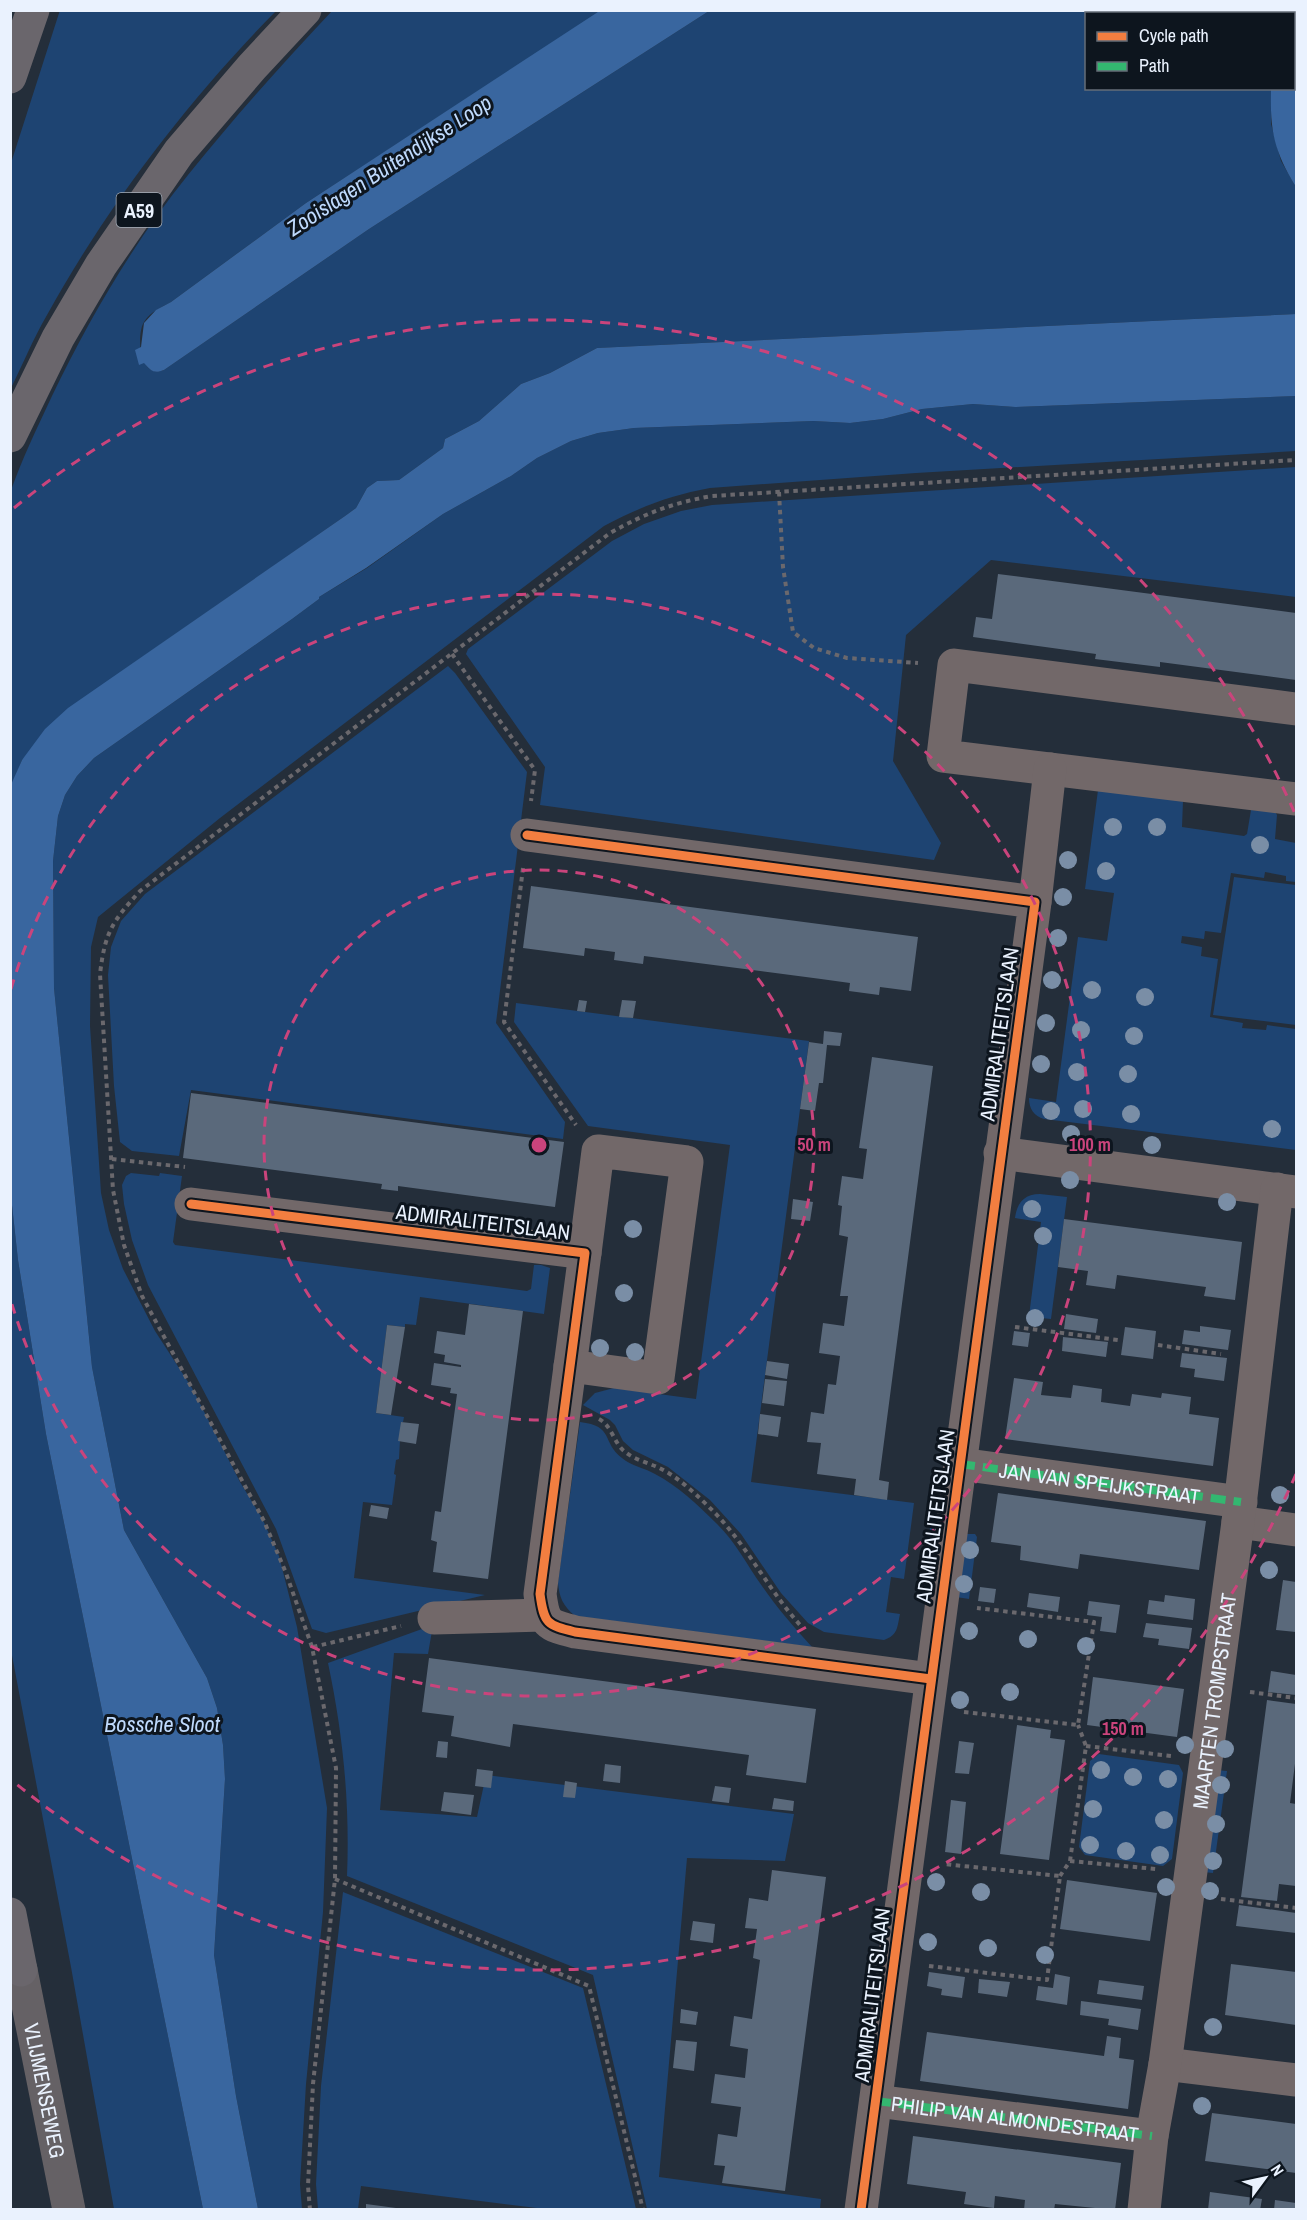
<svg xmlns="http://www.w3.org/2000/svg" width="1307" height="2220" font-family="'Archivo Narrow',sans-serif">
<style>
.green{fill:#1e4472}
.water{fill:#39669f}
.building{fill:#5a697b}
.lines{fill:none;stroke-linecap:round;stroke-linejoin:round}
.path{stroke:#6a686d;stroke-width:4;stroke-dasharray:4.5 4.5;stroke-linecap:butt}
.minor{stroke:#726869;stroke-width:33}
.major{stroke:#656165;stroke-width:33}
.highway{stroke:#6a666c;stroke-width:33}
.quiet{stroke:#33b770;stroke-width:8;stroke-dasharray:15 8;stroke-linecap:butt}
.cycleway-casing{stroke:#0d151e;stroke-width:13}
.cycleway{stroke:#f27e40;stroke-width:9}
.tree{fill:#7a8ea6}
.ring{fill:none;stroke:#ca447c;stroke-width:3;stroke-dasharray:10 8}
.labels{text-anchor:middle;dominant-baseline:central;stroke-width:6;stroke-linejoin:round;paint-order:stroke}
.shield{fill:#0d151e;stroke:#a8b0bb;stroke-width:1.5}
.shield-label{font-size:20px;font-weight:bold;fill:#eaf2fe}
.street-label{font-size:21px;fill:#eaf2fe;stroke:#0d151e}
.water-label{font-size:22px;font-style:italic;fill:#bfdafd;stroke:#0d151e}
.centre{fill:#ca447c;stroke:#0d151e;stroke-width:3}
.ring-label{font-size:18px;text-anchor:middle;font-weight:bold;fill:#ca447c;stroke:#0d151e;stroke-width:6;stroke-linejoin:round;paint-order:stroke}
</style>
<rect width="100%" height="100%" fill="#242e3a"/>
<g class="green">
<path d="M60,10L276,11C189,99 107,206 47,315C33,339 23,364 11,388V163Z"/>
<path d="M332,11H601L306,203L171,302C162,307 150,312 144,322C136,335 139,380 164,370L369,229L709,11H1296V21L1294,26V14H1086V88L1271,89V124L1281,161L1296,187V314L597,348L550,373L521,384L479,421L445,439L443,448L399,480L377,481L367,488L356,508L345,516L121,672L22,760L11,787L10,493C22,459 37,428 52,396C89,319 134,242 188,175C234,118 282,64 332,11Z"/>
<path d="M1296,396V451L916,473L710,488C671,495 640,507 604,526L220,818L98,917L91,947L90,1026L101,1193L109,1230L123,1269L155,1331L192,1388L240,1482L262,1518L279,1556L297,1627L327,1808L323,1912L306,2084L300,2184L302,2209H258L236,2096L214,1955L225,1779L223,1745L217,1708L207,1678L124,1530L92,1367L54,988L53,861L58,816L65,795L77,776L94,758L292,619L319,599V597L367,568L443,514L511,476L537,458L571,441L598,433L634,428L813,421L850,423L883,419L922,409L973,404L1015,407Z"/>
<polygon points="1296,467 1296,597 991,560 906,635 893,761 941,843 934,860 540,805 545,767 466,654 468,649 612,541 644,524 681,511 712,505"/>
<polygon points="448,666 455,673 527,772 496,1023 565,1122 563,1139 191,1090 179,1156 132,1151 120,1142 114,1086 108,975 111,947 121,921 145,894"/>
<path d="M1098,790L1183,801L1182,827L1244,836L1247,834L1251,810L1275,812L1277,815L1275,839L1296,843V882L1286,881V876L1265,872L1264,878L1231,873L1221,933L1205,931L1204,939L1182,936L1181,943L1202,947L1201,956L1218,959L1210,1017L1243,1023L1242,1028L1266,1030L1267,1025L1296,1029V1150L1044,1119C1034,1116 1029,1109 1029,1098L1056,1102L1078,937L1107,941L1114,893L1085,889Z"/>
<polygon points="1234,877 1296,885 1296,1025 1213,1015"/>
<path d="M516,1003L809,1041L751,1482L914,1503L904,1579L891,1577L886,1612L900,1614C897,1628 898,1635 884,1640L824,1632L808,1623L781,1593L741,1534L710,1500L668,1467L633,1450L623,1441L615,1425L610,1420L583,1405L595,1393L614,1388L696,1399L730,1145L588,1126L514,1022Z"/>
<polygon points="131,1173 159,1176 160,1173 182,1176 173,1242 175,1245 527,1291 531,1289 534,1265 541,1265 550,1268 544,1314 420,1297 416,1325 405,1324 405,1327 387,1325 376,1413 404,1417 403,1422 401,1422 399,1459 396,1460 394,1474 396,1475 392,1505 363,1502 354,1578 485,1595 326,1633 312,1629 276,1529 148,1285 132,1240 124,1204 122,1185 126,1176"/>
<polygon points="10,1187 18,1260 46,1434 203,2209 114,2209 71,1967 11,1650"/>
<path d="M1040,1194L1067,1197L1051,1319L1041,1318L1040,1326L1028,1324L1041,1222L1015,1218C1017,1203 1024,1194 1040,1194Z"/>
<path d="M580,1422C615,1426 601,1442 622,1458C631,1466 645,1468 655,1474C678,1486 698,1505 716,1523C735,1541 747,1565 762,1586C777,1608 794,1627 812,1647L575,1616C563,1606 559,1597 558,1582Z"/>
<polygon points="930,1528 943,1532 933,1596 921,1596"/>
<polygon points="966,1534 975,1534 977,1537 969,1599 956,1597"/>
<path d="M433,1625L428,1654L394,1653L380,1810L477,1817L486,1775L794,1814L785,1861L687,1858L659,2177L821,2199L820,2209H647L593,1975L347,1876C350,1803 343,1734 328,1663Z"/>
<polygon points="1099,1754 1179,1765 1183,1773 1172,1859 1163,1866 1085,1855 1079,1847 1090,1761"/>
<polygon points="1216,1770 1227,1771 1213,1873 1203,1872"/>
<polygon points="343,1892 583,1988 636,2209 545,2209 361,2186 358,2209 318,2209 316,2184 321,2086"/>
</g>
<g class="water">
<path d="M601,10L709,11L369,229L164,370C154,374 151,371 144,363L139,365L135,350L141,347L144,323L156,310L171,302L306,203Z"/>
<path d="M1296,21V187C1274,150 1270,132 1271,89L1294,88V26Z"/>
<polygon points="1296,314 1296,396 1015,407 973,404 922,409 883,419 850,423 813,421 634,428 598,433 571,441 537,458 511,476 443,514 366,568 319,597 319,599 292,619 94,758 77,776 65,795 58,816 53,861 54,988 92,1367 124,1530 207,1678 217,1708 223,1745 225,1779 214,1955 236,2096 258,2209 203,2209 46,1434 18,1260 10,1187 10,787 22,760 45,729 68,708 345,516 356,508 367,488 377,481 399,480 443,448 445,439 479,421 521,384 550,373 597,348"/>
</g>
<g class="building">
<polygon points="998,574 1296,613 1296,680 1160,662 1160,667 1095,659 1096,654 973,637 976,617 992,619"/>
<polygon points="531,886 918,937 911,991 880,987 879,995 849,991 850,983 821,979 644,956 643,964 614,960 615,952 585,948 584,956 523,948"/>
<polygon points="579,1000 587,1001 585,1012 577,1011"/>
<polygon points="622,1000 636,1001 633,1018 619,1017"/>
<polygon points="824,1031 842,1033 840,1046 827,1045 823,1083 819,1083 815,1111 800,1109 809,1042 823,1044"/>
<polygon points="872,1057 933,1066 879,1480 889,1482 887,1500 854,1495 856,1479 817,1474 821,1443 807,1442 811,1412 824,1414 828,1384 836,1385 840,1356 819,1353 823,1323 844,1326 848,1296 840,1296 848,1237 839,1235 842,1206 838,1205 842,1176 863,1179 867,1149 859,1148"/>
<polygon points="191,1093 564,1142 555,1207 398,1186 398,1191 381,1189 382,1184 183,1158"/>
<polygon points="793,1199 813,1202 810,1221 791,1219"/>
<polygon points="1064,1219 1242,1242 1235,1300 1204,1296 1206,1287 1117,1275 1115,1289 1086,1285 1088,1271 1058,1267"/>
<polygon points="469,1304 523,1311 488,1579 433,1572 437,1542 431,1540 435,1511 441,1512 457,1394 450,1393 451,1388 431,1385 434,1363 461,1367 461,1365 444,1362 445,1355 434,1353 437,1331 465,1335"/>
<polygon points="1066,1314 1098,1319 1096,1333 1064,1329"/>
<polygon points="387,1325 405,1327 391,1415 376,1413"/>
<polygon points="1200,1326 1231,1330 1228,1350 1182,1344 1184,1330 1200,1332"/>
<polygon points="1125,1327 1156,1331 1153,1359 1121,1355"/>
<polygon points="1014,1331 1030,1333 1028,1347 1012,1345"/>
<polygon points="1063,1337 1108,1342 1106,1357 1062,1351"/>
<polygon points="1182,1353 1227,1358 1224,1381 1194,1377 1195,1369 1180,1367"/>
<polygon points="767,1361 789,1364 787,1379 765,1375"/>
<polygon points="1014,1378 1043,1382 1041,1395 1071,1398 1073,1385 1102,1389 1101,1402 1130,1406 1132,1394 1161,1398 1162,1393 1191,1397 1189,1414 1219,1418 1213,1466 1005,1439"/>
<polygon points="765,1379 787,1381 784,1406 762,1403"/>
<polygon points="760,1414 781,1417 778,1437 758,1434"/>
<polygon points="401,1422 419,1424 416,1444 398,1441"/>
<polygon points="998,1493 1206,1521 1199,1570 1080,1554 1078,1569 1020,1560 1021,1546 991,1542"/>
<polygon points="371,1505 389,1508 387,1519 369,1516"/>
<polygon points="1283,1580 1296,1582 1296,1632 1276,1630"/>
<polygon points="980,1587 996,1589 994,1603 978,1601"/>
<polygon points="1029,1593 1060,1597 1058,1612 1027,1607"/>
<polygon points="1165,1595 1195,1599 1193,1620 1147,1614 1149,1600 1164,1602"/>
<polygon points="1089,1601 1120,1605 1116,1633 1100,1631 1102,1617 1087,1615"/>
<polygon points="1146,1623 1192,1628 1189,1649 1158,1645 1159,1639 1143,1637"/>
<polygon points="429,1658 816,1709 806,1783 746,1775 749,1755 719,1751 513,1724 510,1747 451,1736 454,1716 422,1712"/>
<polygon points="1271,1671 1296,1675 1296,1695 1268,1692"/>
<polygon points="1093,1677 1184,1689 1177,1737 1087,1725"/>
<polygon points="1267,1700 1296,1704 1296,1756 1290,1803 1296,1804 1296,1886 1279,1884 1277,1901 1241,1897"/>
<polygon points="1017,1725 1051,1730 1050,1738 1065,1740 1049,1860 1000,1854"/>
<polygon points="438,1741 448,1742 447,1758 436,1757"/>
<polygon points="959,1741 974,1743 969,1774 955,1773"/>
<polygon points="605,1764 621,1766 620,1783 603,1781"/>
<polygon points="477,1769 493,1771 491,1788 475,1786"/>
<polygon points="565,1781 577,1783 575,1798 563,1797"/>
<polygon points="715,1786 731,1788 729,1803 712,1801"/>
<polygon points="444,1792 474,1795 471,1815 441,1811"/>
<polygon points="774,1798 794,1801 793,1811 772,1809"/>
<polygon points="951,1800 966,1802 961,1854 945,1852"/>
<polygon points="772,1870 826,1877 785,2191 722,2183 725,2166 714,2165 718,2134 737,2137 741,2107 711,2103 715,2074 745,2078 748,2049 730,2046 734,2016 752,2019 760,1960 753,1958 757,1929 745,1928 749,1898 768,1901"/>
<polygon points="1067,1880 1157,1893 1150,1941 1060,1929"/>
<polygon points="1239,1905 1296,1913 1296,1933 1236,1926"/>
<polygon points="693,1921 715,1924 713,1943 690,1940"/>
<polygon points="1231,1964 1296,1972 1296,2025 1225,2015"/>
<polygon points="929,1972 965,1977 962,1998 941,1995 942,1989 927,1986"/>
<polygon points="1055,1974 1070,1977 1067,2005 1036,2000 1038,1986 1053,1988"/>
<polygon points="979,1979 1010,1982 1007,1997 978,1993"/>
<polygon points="1099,1980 1144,1986 1142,2000 1097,1994"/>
<polygon points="1081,2001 1141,2009 1138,2030 1108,2025 1109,2019 1080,2015"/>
<polygon points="681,2009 698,2012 696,2025 680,2023"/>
<polygon points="927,2032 1104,2056 1107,2036 1121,2038 1119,2058 1134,2060 1128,2109 920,2081"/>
<polygon points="676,2040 697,2042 694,2071 673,2068"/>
<polygon points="1212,2113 1296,2124 1296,2173 1205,2161"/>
<polygon points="913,2136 1121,2163 1115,2210 1055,2204 1054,2210 1024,2210 1025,2200 995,2196 994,2208 964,2204 966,2192 907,2184"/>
<polygon points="1210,2192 1262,2199 1260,2210 1208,2210"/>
<polygon points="1275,2200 1296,2203 1296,2210 1274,2210"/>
<polygon points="366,2204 396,2208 396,2210 366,2210"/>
</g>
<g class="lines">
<g class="path">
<polyline points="779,492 783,567 793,632 814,648 847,658 918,663"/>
<polyline points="452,654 535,770 531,801"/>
<polyline points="523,868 504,1022 576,1125"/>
<polyline points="112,1159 185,1167"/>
<polyline points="1015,1327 1118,1340"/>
<polyline points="1158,1345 1221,1354"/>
<path d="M599,1419C612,1426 614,1443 624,1451C633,1459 646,1462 657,1467C678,1476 699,1497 715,1513C748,1547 769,1591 801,1626"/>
<polyline points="313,1647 401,1626"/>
<polyline points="1250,1692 1296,1698"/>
<polyline points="964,1712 1078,1725 1094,1622 977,1608"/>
<polyline points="1086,1746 1171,1756"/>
<polyline points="1070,1861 1156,1869"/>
<polyline points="1060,1876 1070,1861 1086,1746 1078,1725"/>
<polyline points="335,1879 589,1986 643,2210"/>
<polyline points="1221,1899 1296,1908"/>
<polyline points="929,1966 1047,1980 1060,1876 944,1864"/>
<path d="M310,2210L308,2186L313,2084L335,1879L336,1768L312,1647L286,1573L264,1521L142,1296L124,1245L113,1190L100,974C105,932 112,922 140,891L610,533C646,513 672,503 712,496L1296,460"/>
</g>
<g class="minor">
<polyline points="1296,709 954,665 943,756 1296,799"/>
<polyline points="527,835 1035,902 861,2210"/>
<polyline points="1035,902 1050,769"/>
<polyline points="1000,1153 1296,1192"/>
<path d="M191,1204L585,1253L540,1594C544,1624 547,1625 575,1632L931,1679"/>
<polyline points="570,1366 658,1378 687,1162 598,1151 585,1253"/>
<polyline points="960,1464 1241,1502"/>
<polyline points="1238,1522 1296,1530"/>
<polyline points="434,1618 543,1615"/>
<polyline points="1165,2064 1296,2080"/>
<path id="s1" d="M876,2101L1152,2136"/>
<path id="s2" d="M1144,2210L1152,2136L1165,2064L1238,1522L1277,1189"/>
</g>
<path class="major" id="s3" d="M21,1970L69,2210"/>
<g class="highway">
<polyline points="10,77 33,10"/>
<polyline points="10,436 58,338 101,265 179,152 252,67 305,10"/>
<polyline points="10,1914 21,1970"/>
</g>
<g class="quiet">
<path id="s4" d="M960,1464L1241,1502"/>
<polyline points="876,2101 1152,2136"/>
</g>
<defs>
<g id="cycleway">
<polyline points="527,835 1035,902 861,2210"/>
<path d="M191,1204L585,1253L540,1594C544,1624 547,1625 575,1632L931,1679"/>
</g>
</defs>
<use href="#cycleway" class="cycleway-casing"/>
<use href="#cycleway" class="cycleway"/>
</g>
<g class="tree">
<circle cx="1113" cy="827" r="9"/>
<circle cx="1157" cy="827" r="9"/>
<circle cx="1260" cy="845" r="9"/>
<circle cx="1068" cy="860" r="9"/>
<circle cx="1106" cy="871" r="9"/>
<circle cx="1063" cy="897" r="9"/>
<circle cx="1058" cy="938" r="9"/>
<circle cx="1052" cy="980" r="9"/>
<circle cx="1092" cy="990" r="9"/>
<circle cx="1145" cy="997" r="9"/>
<circle cx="1046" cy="1023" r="9"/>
<circle cx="1081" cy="1030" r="9"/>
<circle cx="1134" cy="1036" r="9"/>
<circle cx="1041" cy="1064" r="9"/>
<circle cx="1077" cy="1072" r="9"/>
<circle cx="1128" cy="1074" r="9"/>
<circle cx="1083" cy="1109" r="9"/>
<circle cx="1051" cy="1111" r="9"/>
<circle cx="1131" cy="1114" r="9"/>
<circle cx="1272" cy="1129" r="9"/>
<circle cx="1071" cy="1134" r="9"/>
<circle cx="1152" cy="1145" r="9"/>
<circle cx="1070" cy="1180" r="9"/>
<circle cx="1227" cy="1202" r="9"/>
<circle cx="1032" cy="1209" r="9"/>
<circle cx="633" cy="1229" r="9"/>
<circle cx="1043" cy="1236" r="9"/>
<circle cx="624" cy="1293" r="9"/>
<circle cx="1035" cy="1318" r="9"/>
<circle cx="600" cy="1348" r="9"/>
<circle cx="635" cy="1352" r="9"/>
<circle cx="1280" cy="1495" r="9"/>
<circle cx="970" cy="1550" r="9"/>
<circle cx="1269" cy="1570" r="9"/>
<circle cx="964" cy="1584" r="9"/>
<circle cx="969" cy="1631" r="9"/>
<circle cx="1028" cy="1639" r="9"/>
<circle cx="1086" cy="1646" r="9"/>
<circle cx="1010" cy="1692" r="9"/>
<circle cx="960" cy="1700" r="9"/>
<circle cx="1185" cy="1745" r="9"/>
<circle cx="1225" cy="1749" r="9"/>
<circle cx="1101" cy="1770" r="9"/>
<circle cx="1133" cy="1777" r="9"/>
<circle cx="1168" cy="1779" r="9"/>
<circle cx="1221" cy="1785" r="9"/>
<circle cx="1093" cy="1809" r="9"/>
<circle cx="1164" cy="1820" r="9"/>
<circle cx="1216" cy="1824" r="9"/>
<circle cx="1090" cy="1845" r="9"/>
<circle cx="1126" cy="1851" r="9"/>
<circle cx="1160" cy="1855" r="9"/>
<circle cx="1213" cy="1861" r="9"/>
<circle cx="936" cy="1882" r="9"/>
<circle cx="1166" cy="1887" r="9"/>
<circle cx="1210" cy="1891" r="9"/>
<circle cx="981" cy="1892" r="9"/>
<circle cx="928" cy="1942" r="9"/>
<circle cx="988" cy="1948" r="9"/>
<circle cx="1045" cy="1955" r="9"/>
<circle cx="1213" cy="2027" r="9"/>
<circle cx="1202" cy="2106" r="9"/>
</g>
<g class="ring">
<circle cx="539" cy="1145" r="275"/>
<path d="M11 989A551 551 0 1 1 11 1301"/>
<path d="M1296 1474A826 826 0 0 1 14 1782M14 508A826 826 0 0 1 1296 816"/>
</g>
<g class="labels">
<rect class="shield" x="116.5" y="193" width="45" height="34" rx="4.5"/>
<g class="shield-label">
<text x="139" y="210">A59</text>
</g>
<g class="street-label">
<text transform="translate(999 1034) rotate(-82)">ADMIRALITEITSLAAN</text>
<text transform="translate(483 1222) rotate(7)">ADMIRALITEITSLAAN</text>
<text stroke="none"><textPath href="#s4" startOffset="141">JAN VAN SPEIJKSTRAAT</textPath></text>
<text transform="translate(935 1516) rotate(-82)">ADMIRALITEITSLAAN</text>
<text stroke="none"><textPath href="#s2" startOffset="514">MAARTEN TROMPSTRAAT</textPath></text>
<text transform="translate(872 1995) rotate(-83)">ADMIRALITEITSLAAN</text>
<text stroke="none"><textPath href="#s3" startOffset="123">VLIJMENSEWEG</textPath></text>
<text stroke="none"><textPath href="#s1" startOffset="140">PHILIP VAN ALMONDESTRAAT</textPath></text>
</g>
<g class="water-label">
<text transform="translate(389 165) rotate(-33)">Zooislagen Buitendijkse Loop</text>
<text x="162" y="1724">Bossche Sloot</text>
</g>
</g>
<circle cx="539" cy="1145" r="9" class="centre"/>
<g class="ring-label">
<text x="814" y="1151">50 m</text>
<text x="1090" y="1151">100 m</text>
<text x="1123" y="1735">150 m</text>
</g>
<rect width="1307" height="2220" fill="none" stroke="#eaf2fe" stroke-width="24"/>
<rect x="1085" y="12" width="210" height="78" fill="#0d151e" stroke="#656d78" stroke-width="1.5"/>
<rect x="1097" y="32" width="30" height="9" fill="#f27e40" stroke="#656d78" stroke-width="1.5"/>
<text x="1139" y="42" font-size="18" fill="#eaf2fe">Cycle path</text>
<rect x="1097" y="62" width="30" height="9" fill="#33b770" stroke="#656d78" stroke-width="1.5"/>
<text x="1139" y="72" font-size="18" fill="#eaf2fe">Path</text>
<g transform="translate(1265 2178) rotate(57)" stroke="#0d151e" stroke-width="4.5" paint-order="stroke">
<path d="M0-4.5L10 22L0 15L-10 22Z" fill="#eaf2fe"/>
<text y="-9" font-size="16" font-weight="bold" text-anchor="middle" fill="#eaf2fe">N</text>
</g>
</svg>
